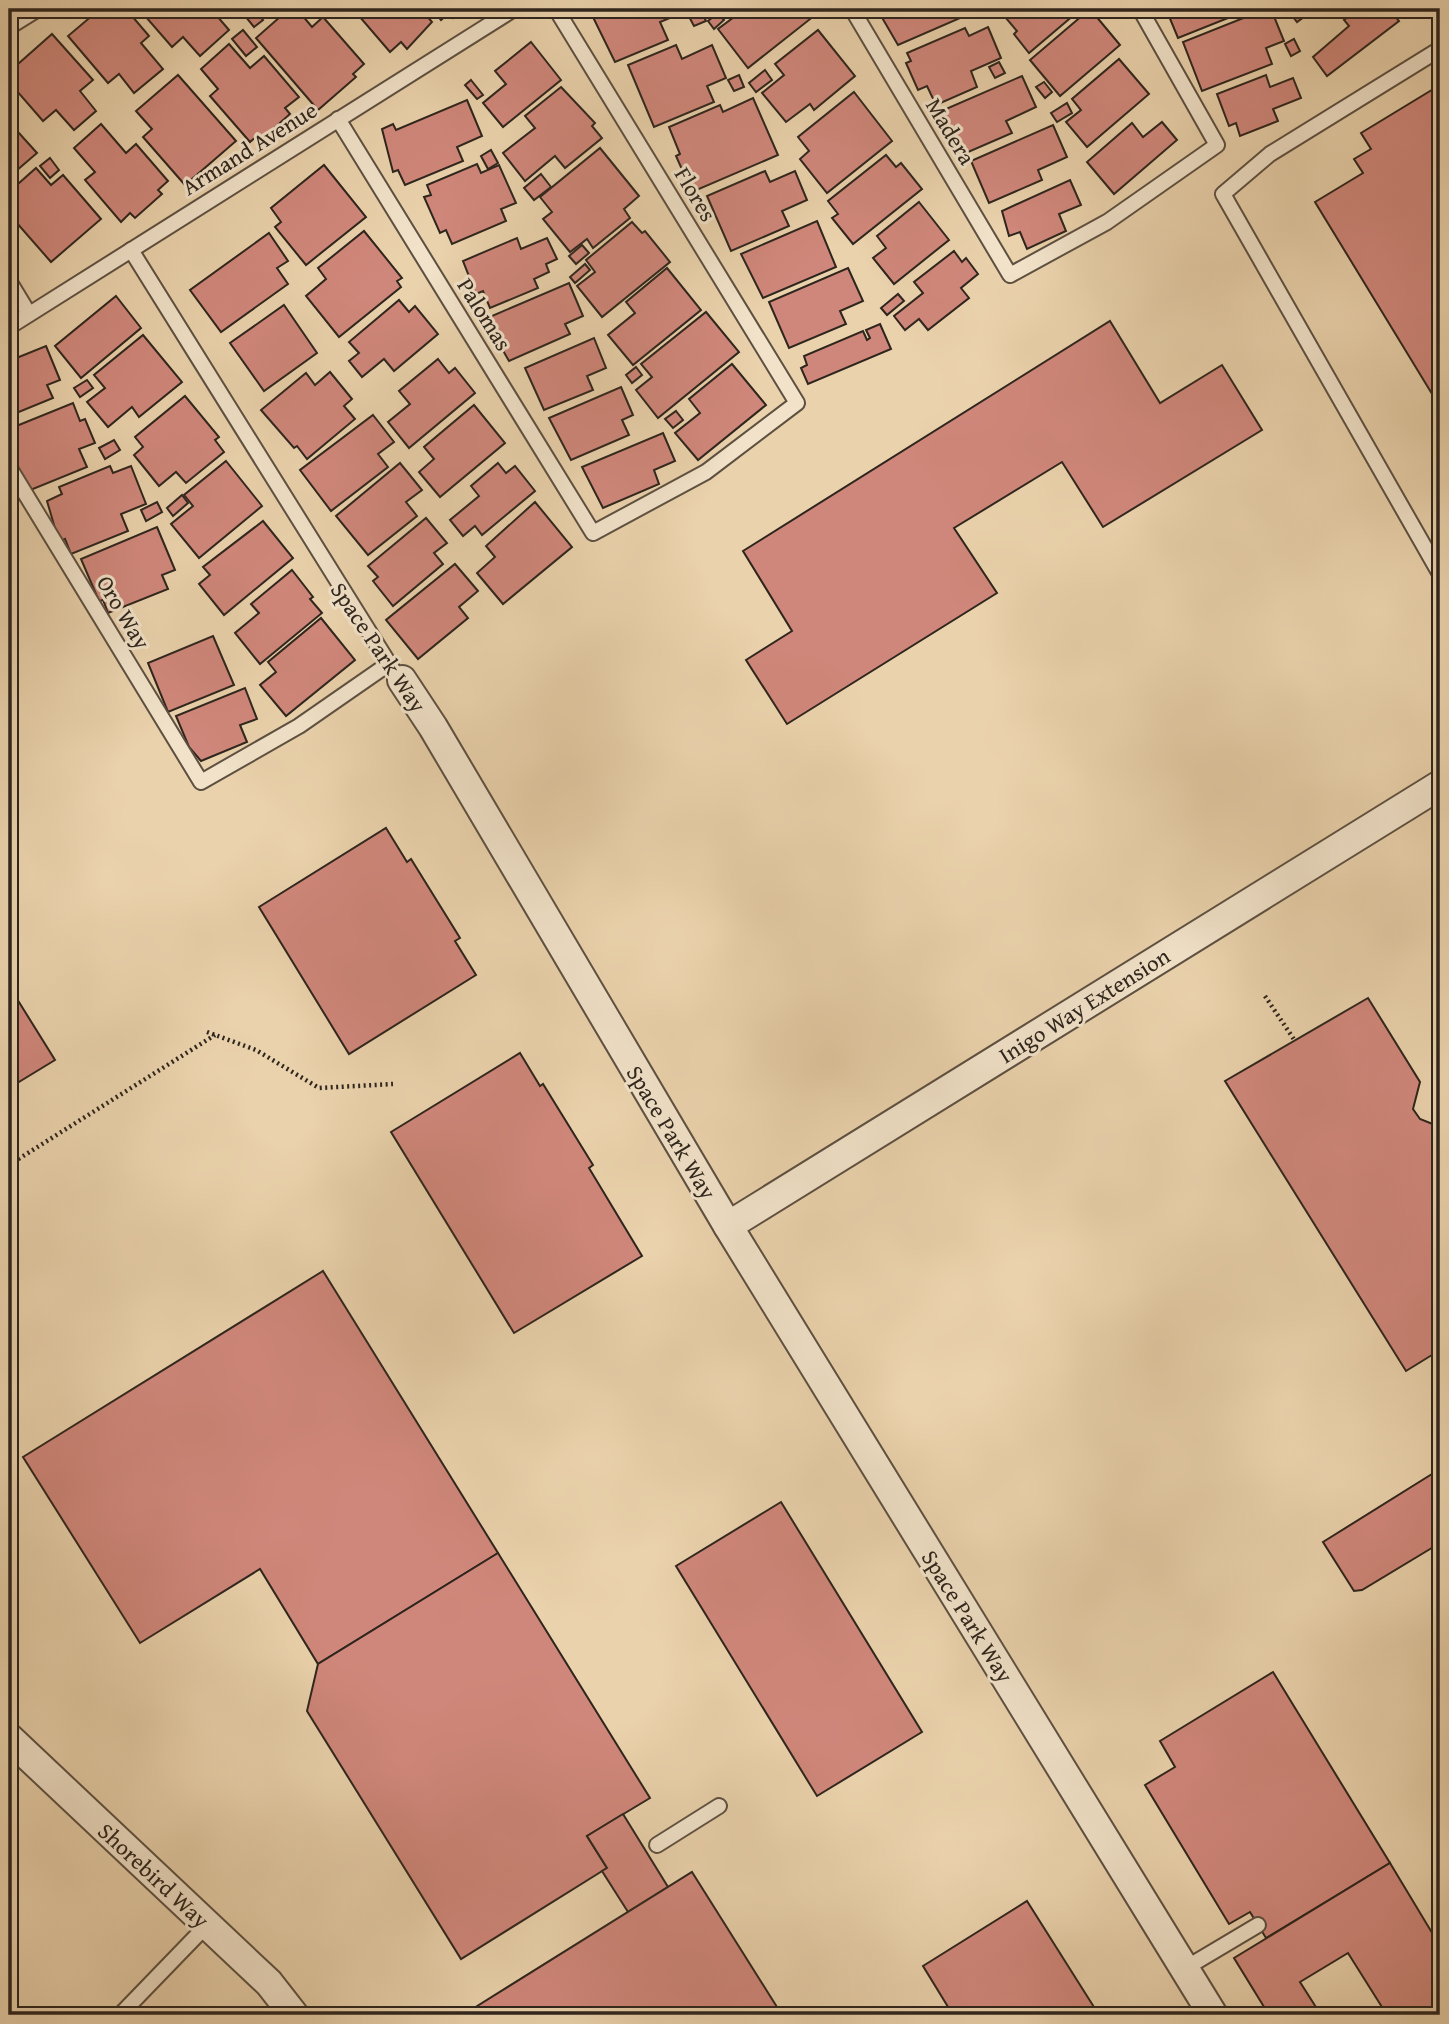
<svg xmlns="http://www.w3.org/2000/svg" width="1449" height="2024" font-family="'Gentium Book Plus',serif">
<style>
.building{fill:#d0877b;stroke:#2e251d;stroke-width:2}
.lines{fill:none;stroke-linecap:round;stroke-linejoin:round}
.lane-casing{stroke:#5d5041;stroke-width:18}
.street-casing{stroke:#5d5041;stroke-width:32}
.path{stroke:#2e251d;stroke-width:4.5;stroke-dasharray:2 3.5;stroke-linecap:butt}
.lane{stroke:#f1e2c9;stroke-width:14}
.street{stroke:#f1e2c9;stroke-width:28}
.labels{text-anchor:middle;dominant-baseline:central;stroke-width:6;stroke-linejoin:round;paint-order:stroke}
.street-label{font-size:23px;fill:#2e251d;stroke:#f1e2c9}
</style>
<rect width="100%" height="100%" fill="#ead2ac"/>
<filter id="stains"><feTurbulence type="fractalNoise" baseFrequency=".00286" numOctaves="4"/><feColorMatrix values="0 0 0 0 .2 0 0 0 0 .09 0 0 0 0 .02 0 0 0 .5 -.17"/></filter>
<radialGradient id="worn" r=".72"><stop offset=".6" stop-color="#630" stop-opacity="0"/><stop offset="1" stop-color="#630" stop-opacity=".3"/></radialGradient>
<g class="building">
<polygon points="100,9 126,9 149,36 141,43 163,69 134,93 119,74 108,83 68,36"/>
<polygon points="139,9 211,9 229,30 200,56 183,37 172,47"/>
<polygon points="254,9 263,20 254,27 245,16"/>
<polygon points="289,9 297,9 312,27 323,17 364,64 353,74 356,77 318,110 256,38"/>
<polygon points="353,9 421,9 432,22 407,49 401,42 390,52"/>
<polygon points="432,9 464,9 453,18 449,13 441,20"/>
<polygon points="589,9 680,9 682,13 660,22 668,40 615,62"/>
<polygon points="689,9 700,9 706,21 694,26 686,11"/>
<polygon points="734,9 816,9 819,12 748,68 718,29 738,14"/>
<polygon points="877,9 964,9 967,15 898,45"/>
<polygon points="1003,9 1081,9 1029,53 1014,34 1017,31 1000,11"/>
<polygon points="1090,9 1120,45 1060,96 1030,60"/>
<polygon points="1166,9 1248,9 1248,10 1178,38"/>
<polygon points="1266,9 1271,9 1284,41 1266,48 1272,64 1202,91 1183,42"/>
<polygon points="1287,9 1315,9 1297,22"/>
<polygon points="1358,9 1389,9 1399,21 1327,76 1313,57 1349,26 1344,20"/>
<polygon points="718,13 724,20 714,29 708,21"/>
<polygon points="988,27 1001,58 971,71 977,87 936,105 927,86 918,90 906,63 911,61 907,53 965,28 969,36"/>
<polygon points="243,30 257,47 246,56 232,39"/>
<polygon points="818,30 855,76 814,110 810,104 786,122 762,93 784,75 775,64"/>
<polygon points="52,34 93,80 80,91 96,111 74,130 56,110 43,121 9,82 9,72"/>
<polygon points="1294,39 1300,51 1291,56 1285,44"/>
<polygon points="531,42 561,80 503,127 483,103 506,84 495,71"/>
<polygon points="229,44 250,68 264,56 299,97 285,108 290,114 262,139 258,135 250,142 210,96 218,89 201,69"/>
<polygon points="676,45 682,59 712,45 726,78 707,86 714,102 654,127 628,65"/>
<polygon points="1119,59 1149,94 1087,147 1066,122 1081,110 1072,99"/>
<polygon points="999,62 1005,73 995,78 989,67"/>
<polygon points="765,70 772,80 756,92 749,83"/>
<polygon points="178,75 236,141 185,185 143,137 152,129 136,111"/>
<polygon points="739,75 744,87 734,91 728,80"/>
<polygon points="1266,75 1270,87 1293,78 1301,98 1273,109 1278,121 1240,136 1236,123 1229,126 1217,94"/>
<polygon points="1022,76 1036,107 1006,121 1012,133 959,156 939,112"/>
<polygon points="471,80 483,95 477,99 465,85"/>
<polygon points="1044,82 1052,92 1045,98 1036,87"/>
<polygon points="1440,85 1440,407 1315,202 1363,173 1354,159 1371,149 1361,133"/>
<polygon points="561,87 595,123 592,126 602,138 565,168 555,156 525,181 503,153 535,128 525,116"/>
<polygon points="854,92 892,141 827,193 800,159 809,151 798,137"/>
<polygon points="753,98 778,155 692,192 676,156 680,154 669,127 720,105 723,112"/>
<polygon points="467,100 482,136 457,147 463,161 405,185 398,170 393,172 382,129 393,124 396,130"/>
<polygon points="1067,103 1072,113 1057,122 1051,113"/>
<polygon points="9,122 37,153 9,177"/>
<polygon points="1162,122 1177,140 1114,194 1087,162 1132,123 1143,137"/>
<polygon points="101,124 126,153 136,144 168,181 158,190 162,194 135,218 130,213 121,222 85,180 95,172 74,148"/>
<polygon points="1053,125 1067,157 1038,170 1042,180 989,203 971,161"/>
<polygon points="600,148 639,196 624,209 630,218 593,248 587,239 570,252 543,219 552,212 540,197"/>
<polygon points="491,150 498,163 488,169 481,156"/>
<polygon points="886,155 896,167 901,163 922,189 853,244 832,218 838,214 828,201"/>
<polygon points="50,158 59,170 50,178 40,166"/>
<polygon points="477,164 481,173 499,165 516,203 501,209 506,221 452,244 446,230 440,233 424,197 431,195 427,185"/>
<polygon points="324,165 366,217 306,265 275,227 281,222 271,208"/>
<polygon points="36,168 51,185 63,175 101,219 51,262 9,214 9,192"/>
<polygon points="765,171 770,182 795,171 807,200 782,211 789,226 731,251 707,196"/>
<polygon points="541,174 551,187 534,200 524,188"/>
<polygon points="1070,180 1081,205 1059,214 1066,231 1027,249 1020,232 1009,236 1002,211"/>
<polygon points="919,202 949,240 894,284 873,258 886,248 877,236"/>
<polygon points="817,221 836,267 763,298 741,254"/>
<polygon points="632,222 642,233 645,231 670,262 602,317 577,286 595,272 586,260"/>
<polygon points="364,231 402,278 397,281 401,287 339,337 306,296 326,279 318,268"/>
<polygon points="269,233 288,261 277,268 288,284 221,332 190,290"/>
<polygon points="517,238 521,249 547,238 557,259 546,264 549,272 534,279 538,288 490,308 483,291 476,294 463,261"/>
<polygon points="582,245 589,253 576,264 569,256"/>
<polygon points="954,251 962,262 966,258 978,274 961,288 969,298 928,330 919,319 905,330 894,316 923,293 914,282"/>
<polygon points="585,264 590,270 575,283 570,277"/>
<polygon points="667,268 701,310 633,365 608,335 635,313 626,302"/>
<polygon points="848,268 863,301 840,311 846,324 789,348 769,302"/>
<polygon points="569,283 583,316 565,324 570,334 509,361 485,319"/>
<polygon points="898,294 904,301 887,315 881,308"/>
<polygon points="116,296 141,328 81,378 55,346"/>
<polygon points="399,300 409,312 415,306 438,334 394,371 384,359 362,377 349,361 359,353 349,342"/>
<polygon points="284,305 317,353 264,391 230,343"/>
<polygon points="706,312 739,352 658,418 636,390 652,377 641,364"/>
<polygon points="1110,321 1160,403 1222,365 1262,430 1103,527 1062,462 954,528 997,593 787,724 746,660 792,631 743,551"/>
<polygon points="880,324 891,349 808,384 801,368 807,365 804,356 863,331 867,340 870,338 866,330"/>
<polygon points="143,335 182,382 139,417 132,407 108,427 87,402 105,388 94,375"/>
<polygon points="594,338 606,368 587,376 593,390 544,410 525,368"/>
<polygon points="46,346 60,380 47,385 53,398 9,416 9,361"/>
<polygon points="438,359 449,373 455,368 475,393 409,448 388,422 410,404 399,391"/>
<polygon points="732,364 766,405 698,460 675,433 700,413 689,399"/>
<polygon points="636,367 642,375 632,383 626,375"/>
<polygon points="330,372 352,399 344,406 355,419 307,459 297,446 294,448 261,410 306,373 315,385"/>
<polygon points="87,380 93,388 80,397 74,388"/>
<polygon points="621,387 633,415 622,420 629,435 571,460 549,418"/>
<polygon points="185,396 219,437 215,440 224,452 186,483 176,472 159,486 134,455 143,447 135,437"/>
<polygon points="73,403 80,421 85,419 95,443 79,449 87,467 28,491 9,456 9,429"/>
<polygon points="474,405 505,443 440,497 419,472 434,459 424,447"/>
<polygon points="676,411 683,420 673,428 665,419"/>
<polygon points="373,415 394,442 378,454 388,467 331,511 300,470"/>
<polygon points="663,433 675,461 654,470 659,484 603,508 582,467"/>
<polygon points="114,440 120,450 105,459 99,448"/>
<polygon points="226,461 262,506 199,558 171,524 193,506 184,495"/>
<polygon points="400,463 422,490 406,502 417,516 368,555 336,516"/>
<polygon points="498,463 506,473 515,466 535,491 482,535 475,526 463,536 450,520 479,496 471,486"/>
<polygon points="110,466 113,473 131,466 146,504 121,514 128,531 71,554 65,539 59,542 47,501 62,494 59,487"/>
<polygon points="182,495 188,503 173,516 167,508"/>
<polygon points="157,502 162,512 146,521 141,510"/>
<polygon points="535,502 572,547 503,604 477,573 495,557 486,546"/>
<polygon points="426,518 447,543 434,553 443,564 393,606 373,581 378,577 368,566"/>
<polygon points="263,521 293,558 224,615 199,584 210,575 203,567"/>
<polygon points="157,527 175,570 162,575 168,589 108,613 103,600 99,601 81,559"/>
<polygon points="455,564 478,591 459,607 468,618 418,659 386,620"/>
<polygon points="292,570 313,597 310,599 322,613 260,664 235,633 259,613 251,604"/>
<polygon points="321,618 355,660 286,716 260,685 276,672 268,662"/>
<polygon points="213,636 234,685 168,712 148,663"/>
<polygon points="245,688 257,719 240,725 247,742 201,761 189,747 176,716"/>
<polygon points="386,828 407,862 411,859 460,938 455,941 476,975 349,1054 259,907"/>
<polygon points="9,986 55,1060 9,1088"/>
<polygon points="1368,998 1420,1082 1413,1109 1420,1119 1440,1127 1440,1350 1406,1371 1225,1081"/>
<polygon points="520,1053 540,1086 543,1084 593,1165 589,1168 642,1256 514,1333 391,1132"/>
<polygon points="323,1271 498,1553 318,1664 260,1569 140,1643 23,1457"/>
<polygon points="1440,1469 1440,1543 1362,1590 1354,1591 1323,1542"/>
<polygon points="781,1502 922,1732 817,1796 676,1566"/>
<polygon points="498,1553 650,1798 587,1836 607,1868 461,1959 307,1711 318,1664"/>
<polygon points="1273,1672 1390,1863 1266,1938 1250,1912 1229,1924 1145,1785 1175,1767 1160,1741"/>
<polygon points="623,1814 668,1887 628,1912 602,1871 607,1868 587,1836"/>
<polygon points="1390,1863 1440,1946 1440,2015 1387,2015 1348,1953 1300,1982 1321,2015 1269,2015 1234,1958"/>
<polygon points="692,1872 782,2015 478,2015 474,2008"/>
<polygon points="1027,1901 1099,2015 953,2015 923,1966"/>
</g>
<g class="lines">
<defs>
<g id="lane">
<polyline points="852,9 1010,275 1107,222 1217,145 1140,9"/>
<polyline points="1431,9 1433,9"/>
<polyline points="9,27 38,9"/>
<polyline points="1440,49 1270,154 1223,194 1440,574"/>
<polyline points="338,119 593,533 706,472 797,403 556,9"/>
<polyline points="131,250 393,670"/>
<polyline points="9,281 29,314"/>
<polyline points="9,327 514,9"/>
<polyline points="9,467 201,782 299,726 387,665"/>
<polyline points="657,1845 719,1806"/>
<polyline points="1184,1969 1258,1925"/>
<polyline points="120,2015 207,1925"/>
</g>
<g id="street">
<polyline points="402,680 433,727 728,1226 1213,2015"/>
<polyline points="728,1226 1440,785"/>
<polyline points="9,1738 269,1983 294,2015"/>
</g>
</defs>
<use href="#lane" class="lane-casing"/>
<use href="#street" class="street-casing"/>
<g class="path">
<polyline points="1265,996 1295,1041"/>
<polyline points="207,1032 256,1050 319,1088 393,1084"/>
<polyline points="9,1165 215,1035"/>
</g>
<use href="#lane" class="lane"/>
<use href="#street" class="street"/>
</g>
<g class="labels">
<g class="street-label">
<text transform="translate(951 131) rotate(59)">Madera</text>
<text transform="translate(249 148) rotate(-32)">Armand Avenue</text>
<text transform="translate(696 194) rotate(59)">Flores</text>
<text transform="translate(485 314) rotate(58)">Palomas</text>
<text transform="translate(124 612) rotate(59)">Oro Way</text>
<text transform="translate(379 647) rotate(56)">Space Park Way</text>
<text transform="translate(1084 1005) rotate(-32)">Inigo Way Extension</text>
<text transform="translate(672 1132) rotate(59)">Space Park Way</text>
<text transform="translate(968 1616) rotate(58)">Space Park Way</text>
<text transform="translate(154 1875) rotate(43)">Shorebird Way</text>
</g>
</g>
<rect width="1449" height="2024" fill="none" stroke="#ead2ac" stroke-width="35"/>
<rect x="10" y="10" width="1428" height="2003" fill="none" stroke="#2e251d" stroke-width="3.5"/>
<rect x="18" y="18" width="1414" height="1989" fill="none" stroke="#2e251d" stroke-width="2"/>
<rect width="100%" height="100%" filter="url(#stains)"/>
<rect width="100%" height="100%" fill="url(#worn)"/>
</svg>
